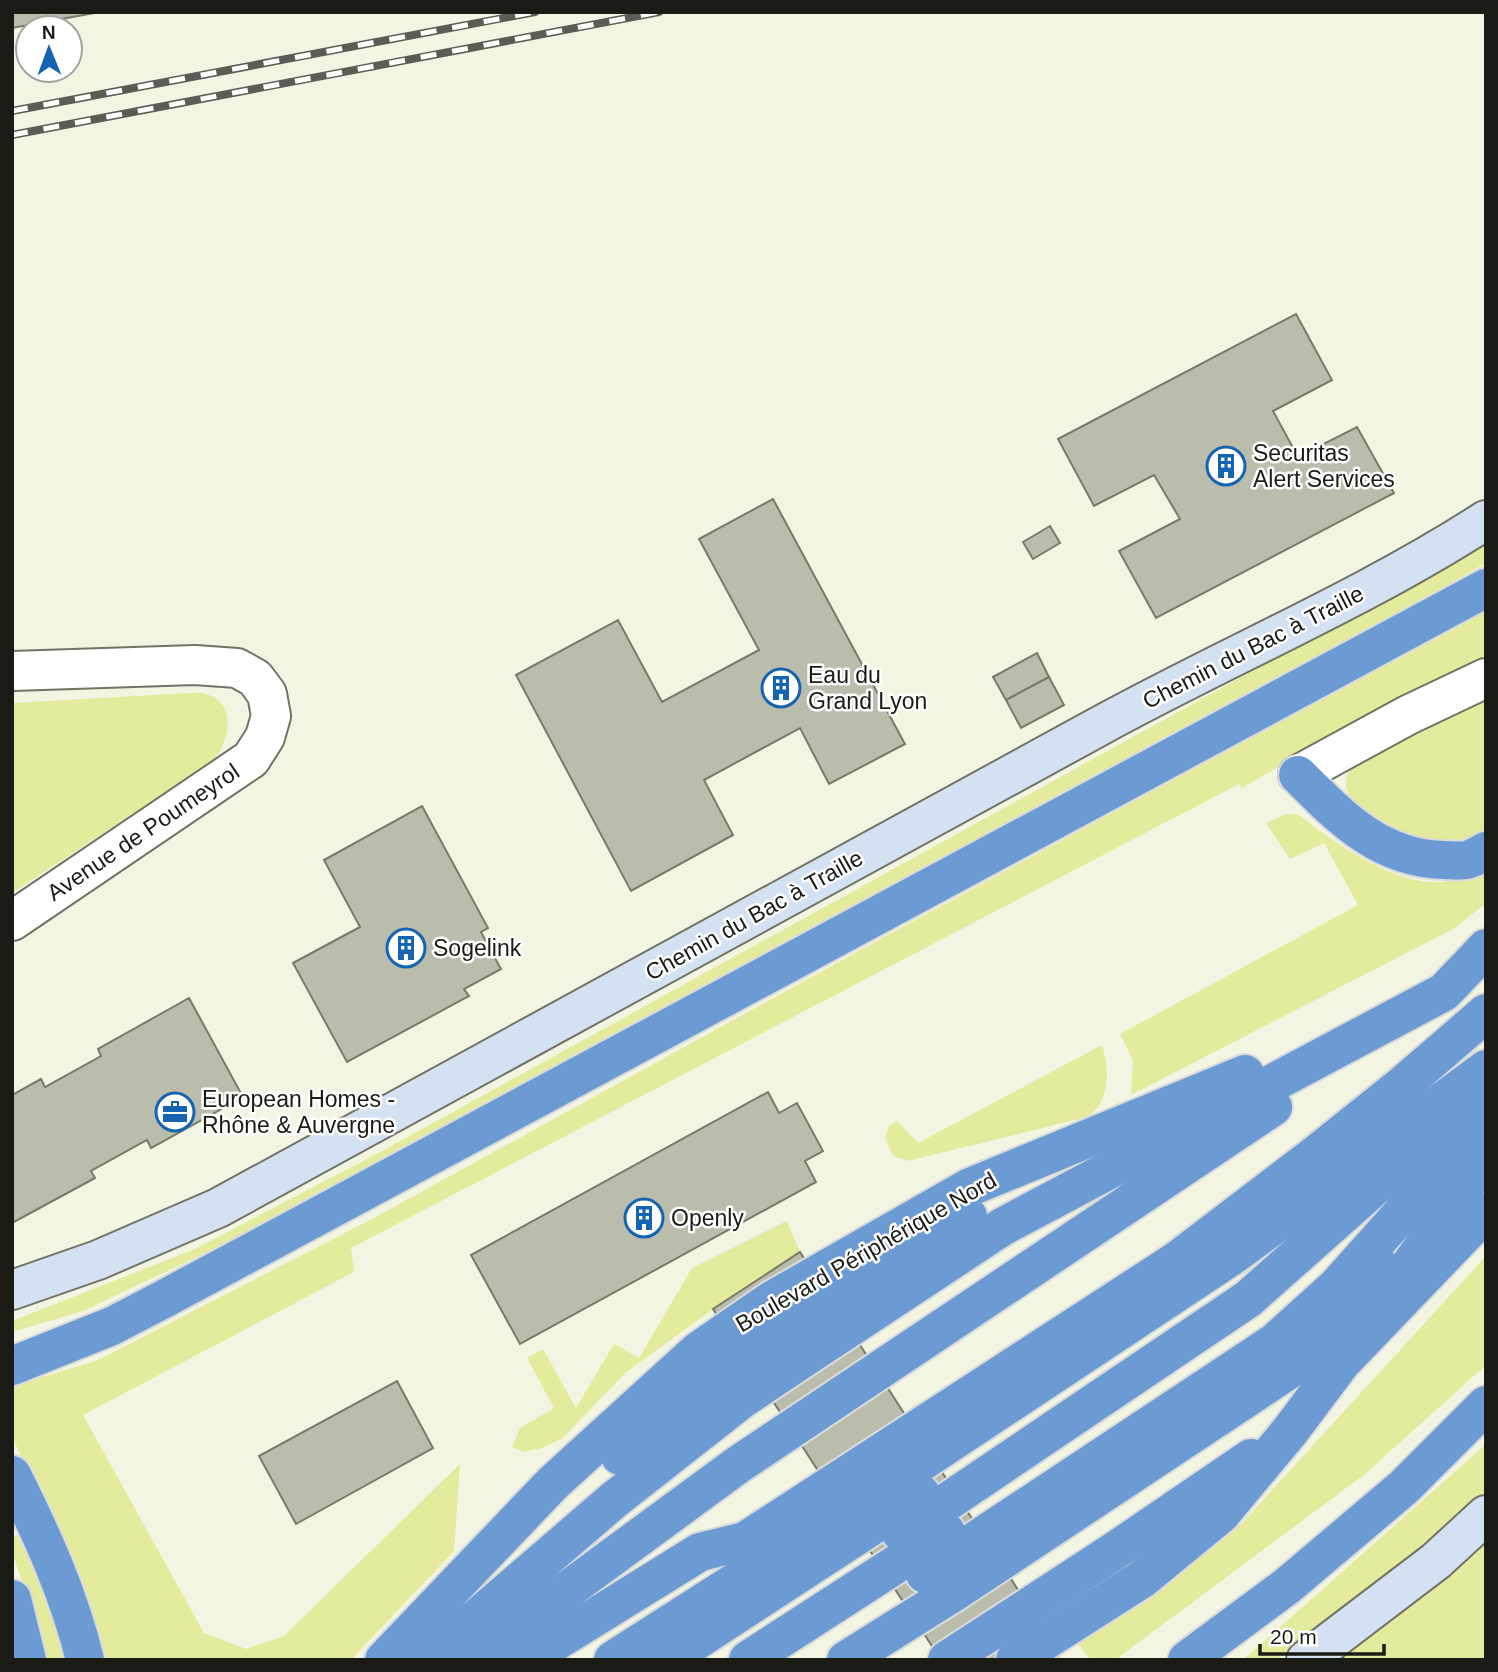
<svg xmlns="http://www.w3.org/2000/svg" width="1498" height="1672" viewBox="0 0 1498 1672" font-family="Arial,sans-serif">
	<style>
		.green { fill: #e4eb9d }
		.building { fill: #bbbdac; stroke: #787a6a; stroke-width: 2 }
		.lines { fill: none; stroke-linecap: round; stroke-linejoin: round }
		.street-casing { stroke: #727364; stroke-width: 42 }
		.secondary-casing { stroke: #727364; stroke-width: 42 }
		.highway-casing { stroke: #dadbda; stroke-width: 42 }
		.street { stroke: #fff; stroke-width: 38 }
		.secondary { stroke: #d3e1f2; stroke-width: 38 }
		.highway { stroke: #6c9bd3; stroke-width: 38 }
		.rail-casing { stroke: #5b5c53; stroke-width: 8 }
		.rail { stroke: #fff; stroke-width: 5; stroke-dasharray: 16; stroke-linecap: butt }
		.labels { text-anchor: middle; stroke-width: 5; stroke-linejoin: round; paint-order: stroke }
		.poi-label { font-size: 23px; fill: #1a1b15; stroke: #fff; text-anchor: start }
		.street-label { font-size: 23px; fill: #1a1b15; stroke: #fff }
	</style>
	<rect width="100%" height="100%" fill="#f3f5e3"/>
	<!-- green -->
	<g class="green">
		<path d="M1486,538V563L1339,647L250,1232L83,1311L12,1332V1321L195,1249L382,1151L1461,556Z"/>
		<path d="M1486,610V658L1399,697L1242,788L1239,784L351,1248L354,1272L83,1415L204,1633L246,1649L284,1636L460,1464L454,1551L351,1660H100L75,1578L12,1436V1386L96,1361L374,1218L884,937Z"/>
		<path d="M189,693C195,693 201,692 206,694C238,703 229,741 214,760L12,893V703Z"/>
		<path d="M1486,694V833C1469,841 1448,848 1428,847C1419,846 1408,836 1400,832C1376,819 1333,803 1350,768Z"/>
		<path d="M1286,814H1297C1335,842 1385,880 1433,882C1451,883 1470,876 1486,868V903L1455,928L1131,1095L1133,1061L1120,1034L1358,905L1324,843L1290,859L1266,823Z"/>
		<path d="M1102,1045C1108,1063 1110,1088 1099,1105C1097,1110 1091,1114 1087,1117L908,1161L893,1156L885,1138L889,1126L897,1121L918,1143Z"/>
		<path d="M787,1221L800,1252L713,1309L625,1373L563,1438L542,1448L524,1452L512,1447L520,1428L554,1408L527,1358L543,1349L576,1408L614,1344L639,1358L692,1268Z"/>
		<path d="M1486,1256V1365L1365,1474L1115,1660H1091L1077,1643L1242,1523Z"/>
		<path d="M1486,1444V1491L1347,1612L1276,1660H1243Z"/>
		<path d="M19,1534L24,1535L68,1660H42L30,1604L12,1552V1538Z"/>
		<path d="M1486,1536V1660H1338L1394,1620Z"/>
	</g>
	<!-- building -->
	<g class="building">
		<path d="M12,12H100L12,28Z"/>
		<path d="M1296,314L1332,380L1273,411L1298,457L1357,427L1394,493L1156,618L1119,551L1180,519L1154,475L1094,506L1058,439Z"/>
		<path d="M773,499L905,744L829,784L800,728L704,780L733,835L631,891L516,675L618,620L662,702L759,650L699,539Z"/>
		<path d="M1050,526L1060,543L1033,559L1023,542Z"/>
		<path d="M1037,653L1049,677L1006,700L993,677Z"/>
		<path d="M1049,677L1064,705L1021,728L1006,700Z"/>
		<path d="M422,806L488,928L481,932L501,969L464,989L469,996L347,1062L293,963L360,927L324,860Z"/>
		<path d="M189,998L243,1097L151,1148L147,1140L91,1171L95,1178L12,1223V1095L41,1079L45,1087L101,1056L98,1049Z"/>
		<path d="M768,1092L779,1113L797,1103L823,1151L805,1161L816,1182L520,1344L471,1255Z"/>
		<path d="M800,1252L1060,1655L1053,1660H941L713,1309Z"/>
		<path d="M397,1381L433,1448L296,1524L259,1456Z"/>
	</g>
	<g class="lines">
		<defs>
			<g id="street">
				<path d="M12,671L195,665L237,668L255,678L267,694L271,716L265,737L251,759L12,921"/>
				<path d="M1298,775L1408,715L1486,678"/>
			</g>
			<g id="secondary">
				<path d="M12,1290L98,1260L218,1208C510,1048 802,887 1096,728C1225,657 1362,600 1486,520"/>
				<path d="M1306,1660L1436,1561L1486,1515"/>
			</g>
			<g id="highway">
				<path d="M1298,775C1340,817 1380,859 1444,860C1451,860 1459,861 1466,860C1472,859 1480,854 1486,851"/>
				<path d="M1415,1167L1486,1098"/>
				<path d="M1446,1188L1486,1138"/>
				<path d="M1381,1307L1474,1173"/>
				<path d="M12,1366L112,1326L162,1300L1486,588"/>
				<path d="M620,1456C724,1362 850,1292 968,1216"/>
				<path d="M12,1475C42,1535 69,1594 85,1660"/>
				<path d="M901,1533L1248,1299L1427,1140"/>
				<path d="M925,1574L1275,1342L1337,1286L1453,1156"/>
				<path d="M12,1599L27,1660"/>
				<path d="M384,1660L553,1483L698,1351L772,1300L970,1187L1245,1074"/>
				<path d="M428,1660L615,1499L741,1400L807,1356L1002,1227L1444,992L1486,948"/>
				<path d="M472,1660L739,1464L1273,1107"/>
				<path d="M526,1660L700,1552L745,1541L1176,1261L1315,1155L1405,1083L1486,1013"/>
				<path d="M613,1660L887,1485L1235,1254L1486,1069"/>
				<path d="M667,1660L921,1494"/>
				<path d="M748,1660L946,1532"/>
				<path d="M846,1660L953,1593L1319,1350L1383,1269"/>
				<path d="M947,1660L1113,1552L1251,1458"/>
				<path d="M1015,1660L1142,1579L1221,1514L1290,1431L1341,1363L1486,1212"/>
				<path d="M1187,1660L1287,1586L1404,1487L1486,1405"/>
			</g>
		</defs>
		<!-- street casing -->
		<use href="#street" class="street-casing"/>
		<!-- secondary casing -->
		<use href="#secondary" class="secondary-casing"/>
		<!-- highway casing -->
		<use href="#highway" class="highway-casing"/>
		<!-- street -->
		<use href="#street" class="street"/>
		<!-- secondary -->
		<use href="#secondary" class="secondary"/>
		<!-- highway -->
		<use href="#highway" class="highway"/>
		<defs>
			<g id="rail">
				<path d="M12,111L535,12"/>
				<path d="M12,135L659,12"/>
			</g>
		</defs>
		<!-- rail casing -->
		<use href="#rail" class="rail-casing"/>
		<!-- rail -->
		<use href="#rail" class="rail"/>
	</g>
	<!-- icons -->
	<defs>
		<symbol id="building-ring" viewBox="-11 -11 22 22"><circle r="9.5" fill="#fff" stroke="#1564b2" stroke-width="1.5"/><path d="M-4-6H4V6H1V3H-1V6H-4ZM-2.5-4.3h1.7v1.8h-1.7ZM.8-4.3h1.7v1.8H.8ZM-2.5-1h1.7V.8h-1.7ZM.8-1h1.7V.8H.8Z" fill="#1564b2"/></symbol>
		<symbol id="office-ring" viewBox="-11 -11 22 22"><circle r="9.5" fill="#fff" stroke="#1564b2" stroke-width="1.5"/><path d="M-6-3h4V-5.5h4V-3h4V5H-6ZM-1-4.5V-3h2v-1.5ZM-6 0V1H6V0Z" fill="#1564b2"/></symbol>
	</defs>
	<g fill-rule="evenodd">
		<use href="#building-ring" x="1204" y="444" width="44" height="44"/>
		<use href="#building-ring" x="759" y="666" width="44" height="44"/>
		<use href="#building-ring" x="384" y="926" width="44" height="44"/>
		<use href="#office-ring" x="153" y="1090" width="44" height="44"/>
		<use href="#building-ring" x="622" y="1196" width="44" height="44"/>
	</g>
	<g class="labels">
		<!-- poi labels -->
		<g class="poi-label">
			<text x="1253" y="461">Securitas<tspan x="1253" dy="26">Alert Services</tspan></text>
			<text x="808" y="683">Eau du<tspan x="808" dy="26">Grand Lyon</tspan></text>
			<text x="433" y="956">Sogelink</text>
			<text x="202" y="1107">European Homes -<tspan x="202" dy="26">Rhône &amp; Auvergne</tspan></text>
			<text x="671" y="1226">Openly</text>
		</g>
		<!-- street labels -->
		<g class="street-label">
			<text transform="translate(1253 647) rotate(-27)" y="8">Chemin du Bac à Traille</text>
			<text transform="translate(143 832) rotate(-34)" y="8">Avenue de Poumeyrol</text>
			<text transform="translate(754 915) rotate(-29)" y="8">Chemin du Bac à Traille</text>
			<text transform="translate(866 1252) rotate(-30)" y="8">Boulevard Périphérique Nord</text>
		</g>
	</g>
	<!-- border -->
	<rect width="1498" height="1672" fill="none" stroke="#1a1b15" stroke-width="28"/>
	<!-- north arrow -->
	<g transform="translate(49 49) rotate(359)"><circle r="33" fill="#ffffff" stroke="#a3a4a1" stroke-width="2"/>
	<path d="M0-5L12 26L0 18L-12 26Z" fill="#1564b2"/>
	<text y="-10" font-size="19" font-weight="bold" text-anchor="middle" fill="#1a1b15">N</text>
	</g>
	<!-- scale -->
	<path d="M1260 1644v10h124v-10" fill="none" stroke="#1a1b15" stroke-width="3.5"/>
	<text x="1270" y="1644" font-size="21" fill="#1a1b15" stroke="#ffffff" stroke-width="5" paint-order="stroke">20 m</text>
</svg>
